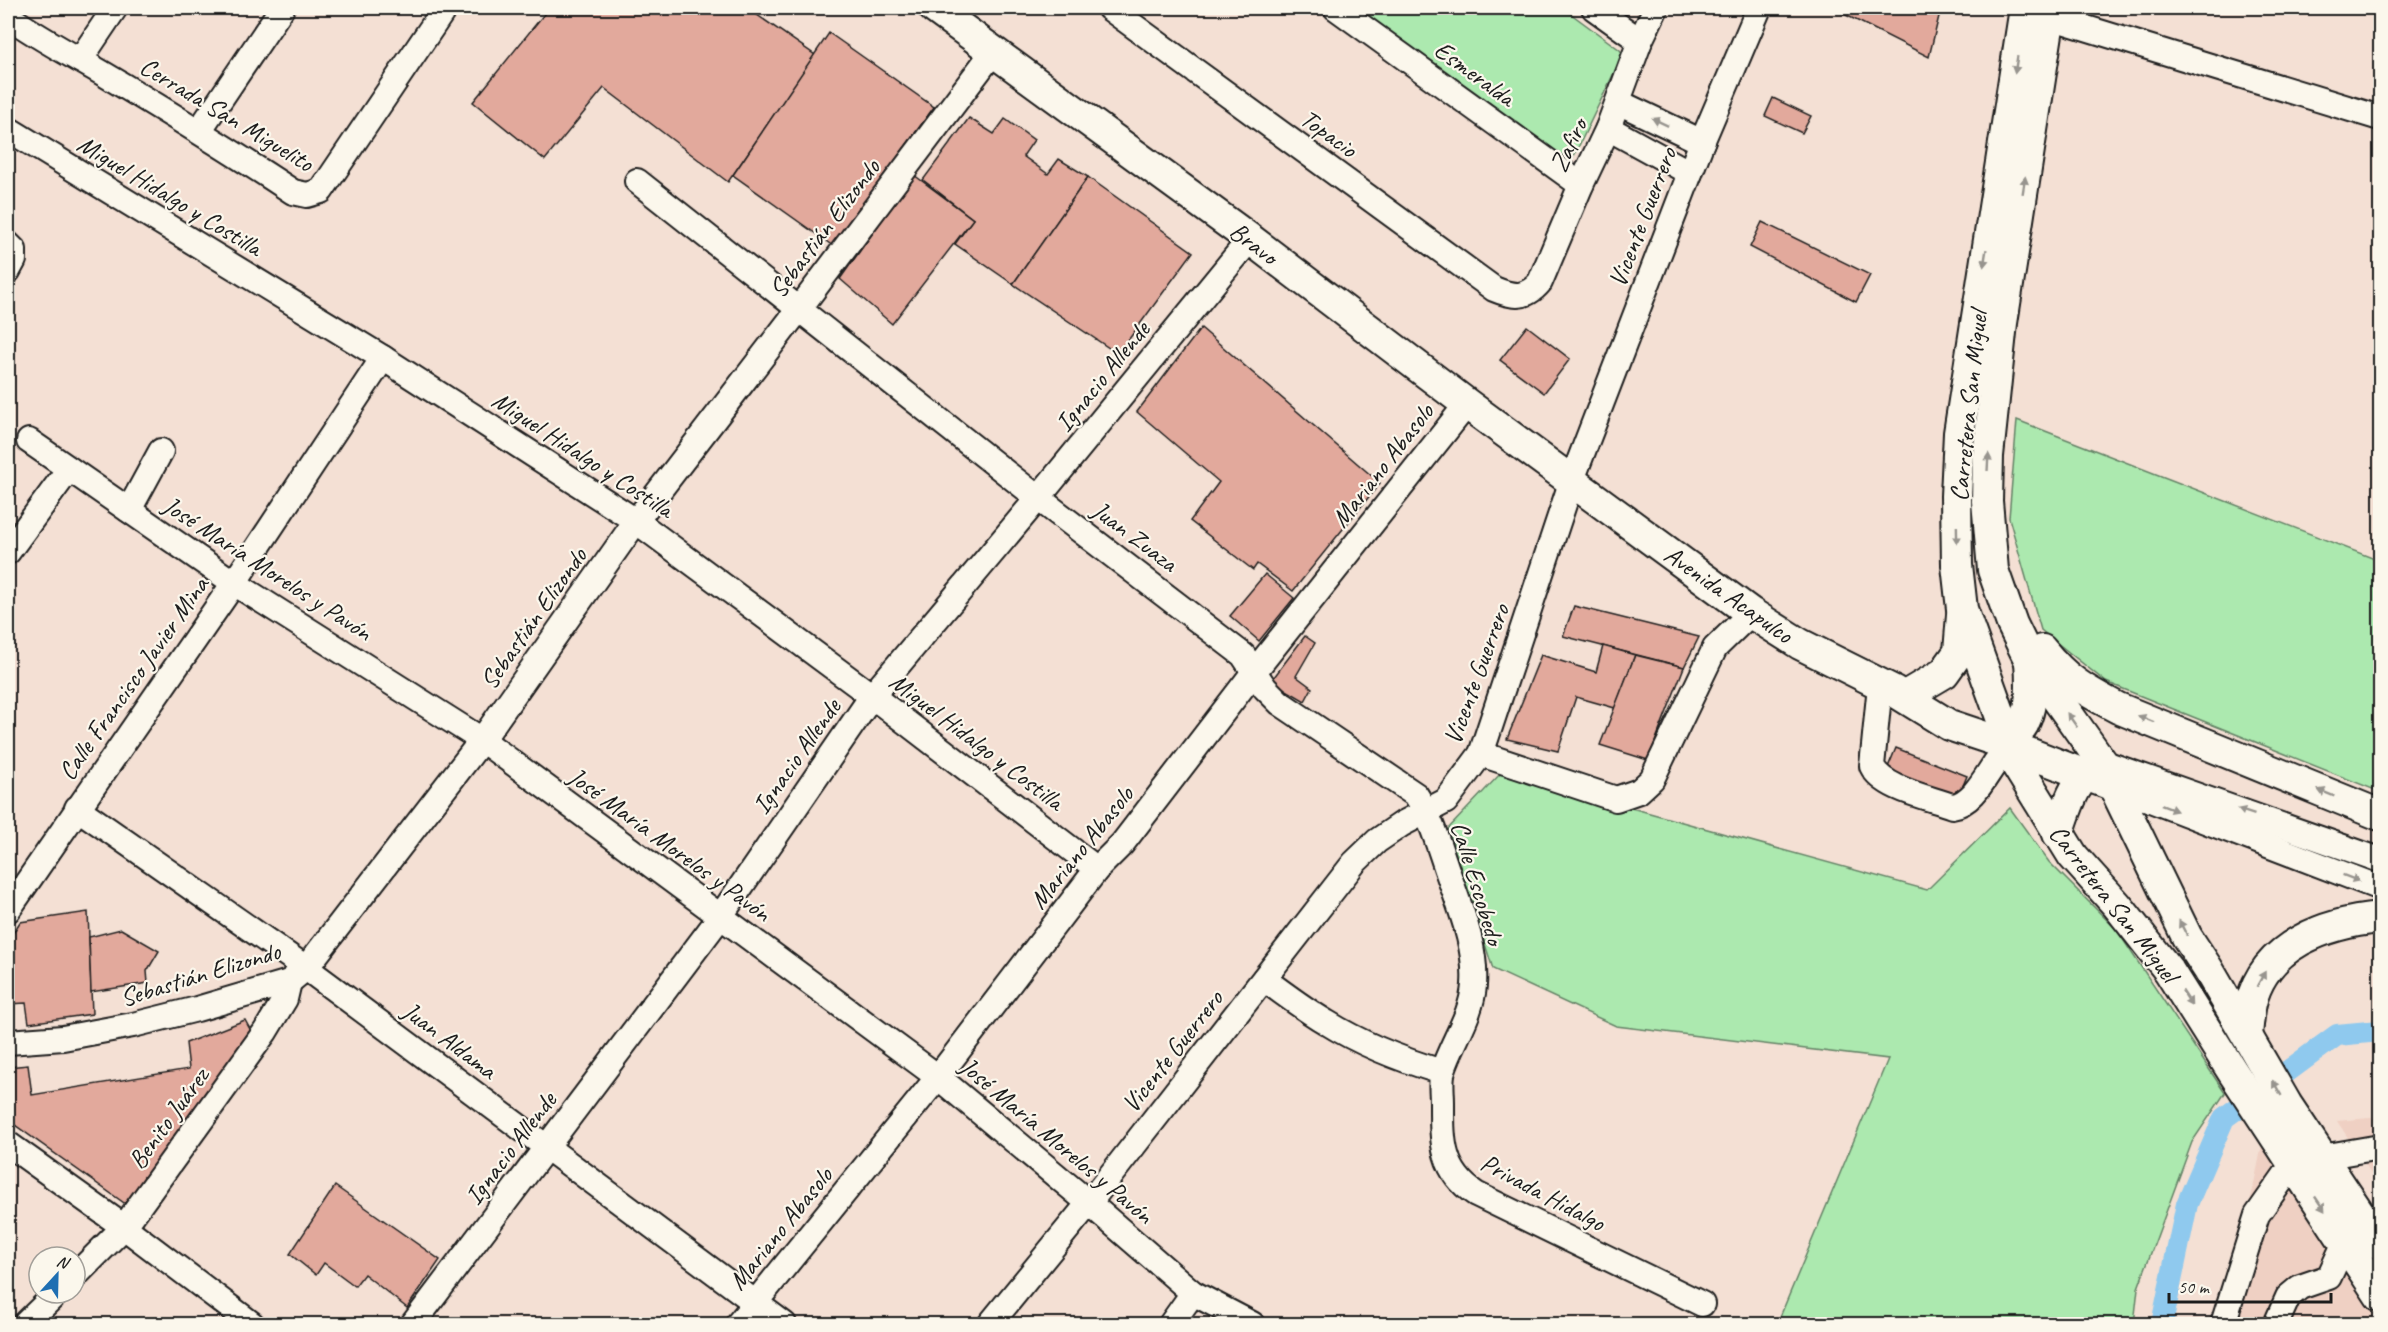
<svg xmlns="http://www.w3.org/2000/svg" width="2388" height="1332" viewBox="0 0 2388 1332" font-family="Caveat,sans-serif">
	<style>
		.built { fill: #efd0c3 }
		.green { fill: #ace9af; stroke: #648266; stroke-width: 1.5 }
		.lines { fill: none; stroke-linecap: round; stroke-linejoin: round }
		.canal { stroke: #8fc9ee; stroke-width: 22 }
		.building { fill: #e2a99c; stroke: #1c1c1c; stroke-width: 1.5 }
		.minor-casing { stroke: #1c1c1c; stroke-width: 28 }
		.major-casing { stroke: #1c1c1c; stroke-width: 34 }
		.minor { stroke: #fbf7ec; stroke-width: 24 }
		.major { stroke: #fbf7ec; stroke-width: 30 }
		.oneway { fill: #97948e }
		.labels { text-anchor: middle; stroke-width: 4.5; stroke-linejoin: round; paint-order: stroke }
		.street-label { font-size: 26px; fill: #1c1c1c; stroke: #fbf7ec }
	</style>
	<rect width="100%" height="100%" fill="#f4e0d4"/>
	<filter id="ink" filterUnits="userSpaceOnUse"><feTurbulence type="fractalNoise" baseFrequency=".0167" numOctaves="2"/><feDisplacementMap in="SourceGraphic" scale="12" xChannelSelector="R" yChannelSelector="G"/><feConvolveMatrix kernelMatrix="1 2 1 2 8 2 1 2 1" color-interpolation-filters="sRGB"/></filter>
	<g filter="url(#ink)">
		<!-- built -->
		<g class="built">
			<path d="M2380,1117V1187L2337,1121Z"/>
			<path d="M2262,1145L2380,1324H2222L2234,1280Z"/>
		</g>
		<!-- green -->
		<g class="green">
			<path d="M1354,8H1563L1620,50L1623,54L1574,156L1570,162L1562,161Z"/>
			<path d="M2017,420L2380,561V792L2106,682L2041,630L2009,518Z"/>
			<path d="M1502,772L1927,890L2010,808L2049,862L2116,929L2225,1093L2192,1142L2138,1288L2134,1324H1777L1888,1059L1616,1026L1493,969L1448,829Z"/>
		</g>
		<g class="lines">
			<!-- canal -->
			<path class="canal" d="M2162,1324L2187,1204L2224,1118L2337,1035L2380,1031"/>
		</g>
		<!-- building -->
		<g class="building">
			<path d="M549,8H747L815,55L728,182L604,88L545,160L473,102Z"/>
			<path d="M1832,8H1941L1929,57Z"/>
			<path d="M829,33L934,107L833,246L733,175Z"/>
			<path d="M1773,98L1811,116L1802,133L1765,116Z"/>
			<path d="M969,118L994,134L1005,119L1034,140L1023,156L1048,174L1059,159L1088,177L1013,284L955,244L973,219L923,180Z"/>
			<path d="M914,175L973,219L892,324L840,279Z"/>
			<path d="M1088,177L1193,252L1118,354L1013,284Z"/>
			<path d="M1762,222L1870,275L1856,302L1750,247Z"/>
			<path d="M1527,326L1570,359L1544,393L1500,360Z"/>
			<path d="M1201,328L1380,483L1293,591L1257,564L1253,570L1190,521L1219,482L1137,412Z"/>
			<path d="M1265,574L1294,598L1259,641L1230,616Z"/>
			<path d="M1574,606L1699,637L1684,667L1563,636Z"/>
			<path d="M1305,636L1315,643L1296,676L1312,688L1305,701L1271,681Z"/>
			<path d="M1603,646L1635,655L1615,708L1576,697L1558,751L1507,739L1541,655L1596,672Z"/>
			<path d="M1635,655L1684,667L1648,760L1600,745Z"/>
			<path d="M1896,748L1967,776L1957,800L1886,772Z"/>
			<path d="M88,912L92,1014L29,1023L26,1003L8,1004V941L20,922Z"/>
			<path d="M121,929L159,951L147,971L148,983L91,992L89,937Z"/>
			<path d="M245,1020L252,1033L127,1205L8,1120V1067L28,1065L32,1095L189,1069L186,1043Z"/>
			<path d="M335,1186L440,1260L407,1308L364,1274L355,1286L324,1263L316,1275L290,1254Z"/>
		</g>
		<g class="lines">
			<defs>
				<g id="minor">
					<path d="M1109,8L1494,289C1513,297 1526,299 1540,282L1581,185L1608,128L1640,41L1656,8"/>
					<path d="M1336,8L1581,185"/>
					<path d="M1594,8L1640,41"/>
					<path d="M8,16C41,40 78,58 114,80C174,116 234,153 293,192L307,195L321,191L445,8"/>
					<path d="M2050,17L2380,118"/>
					<path d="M80,60L115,8"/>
					<path d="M1618,102L1702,142"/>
					<path d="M1608,128L1690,173"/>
					<path d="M8,129L383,358L636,521L872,696L1097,869"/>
					<path d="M199,131L282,8"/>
					<path d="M637,181L1038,498L1243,655L1265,688L1280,703L1416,795C1431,818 1438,844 1447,870C1459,906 1477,946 1474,985C1472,1015 1452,1042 1443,1070C1440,1079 1442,1092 1442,1102C1442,1140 1441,1171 1476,1194L1702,1304"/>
					<path d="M8,244L14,250V260L8,271"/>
					<path d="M29,441L234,583L482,740L938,1077L1089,1203L1193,1293L1252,1324"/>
					<path d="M129,510L161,451"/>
					<path d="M8,552L69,469"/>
					<path d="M1880,685L1872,766C1883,789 1928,797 1952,806C1973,804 1986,775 1998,759"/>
					<path d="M1481,754L1616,799L1639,791L1652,779L1715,648L1751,613"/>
					<path d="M2102,762L2380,860"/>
					<path d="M2114,786L2380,888"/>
					<path d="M77,808L306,968L784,1324"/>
					<path d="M8,910L234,583L383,358"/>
					<path d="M1264,979C1284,994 1304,1009 1326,1022C1361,1044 1402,1060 1442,1072"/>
					<path d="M8,1042L63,1038L133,1025L197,1009L289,982L306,968L482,740L636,521L799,309L993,52"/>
					<path d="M8,1144L124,1227L252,1324"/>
					<path d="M2322,1157L2380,1147"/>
					<path d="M75,1276L124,1227L265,1032L285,999L289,982"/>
					<path d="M25,1324L57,1293"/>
					<path d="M413,1324L720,917L872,696L1038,498L1250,239"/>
					<path d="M738,1324L938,1077L1097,869L1122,844L1254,672L1467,404"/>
					<path d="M990,1324L1089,1203L1354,863L1377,841L1402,824L1446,801L1481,754L1572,480L1702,142L1759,8"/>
					<path d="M1171,1324L1193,1293"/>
					<path d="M2223,1324L2257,1215L2293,1164"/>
					<path d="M2276,1324L2288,1297L2300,1287L2329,1277L2345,1242"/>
				</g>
				<g id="major">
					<path d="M934,8L1250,239L1467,404L1751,613L1800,644L1894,691L1949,725L2003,743L2114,786"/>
					<path d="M2025,8L1959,433L1956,496L1957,565L1962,609L2002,720L2003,743L2073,856L2117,905L2169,971L2232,1071L2380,1296"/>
					<path d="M2051,8L2002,323L1988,456L1987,501L1993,570L2012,624L2030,661L2102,762L2187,937L2208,969L2287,1105L2380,1244"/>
					<path d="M2042,650C2066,680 2084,690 2118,708L2380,815"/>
					<path d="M1912,692L1944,673L1959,652L1962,615"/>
					<path d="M2003,743C2035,728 2032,690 2030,661"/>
					<path d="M2058,834C2069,803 2072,784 2099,763"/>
					<path d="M2247,1035C2248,1025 2249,1013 2251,1003C2265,944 2327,923 2380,918"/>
				</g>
			</defs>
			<!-- minor casing -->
			<use href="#minor" class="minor-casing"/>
			<!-- major casing -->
			<use href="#major" class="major-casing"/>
			<!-- minor -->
			<use href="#minor" class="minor"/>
			<!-- major -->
			<use href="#major" class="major"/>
		</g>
		<!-- one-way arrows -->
		<defs><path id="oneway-solid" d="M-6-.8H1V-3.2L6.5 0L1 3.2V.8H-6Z" transform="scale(1.5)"/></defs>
		<g class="oneway">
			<use href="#oneway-solid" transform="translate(2016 65) rotate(99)"/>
			<use href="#oneway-solid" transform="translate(1660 122) rotate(-155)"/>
			<use href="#oneway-solid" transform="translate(2024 185) rotate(-81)"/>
			<use href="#oneway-solid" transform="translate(1985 258) rotate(99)"/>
			<use href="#oneway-solid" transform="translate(1988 462) rotate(-87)"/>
			<use href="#oneway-solid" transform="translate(1957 535) rotate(89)"/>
			<use href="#oneway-solid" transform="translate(2146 719) rotate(-158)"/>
			<use href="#oneway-solid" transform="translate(2072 720) rotate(-125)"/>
			<use href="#oneway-solid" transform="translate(2326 793) rotate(-158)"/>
			<use href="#oneway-solid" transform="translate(2169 808) rotate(21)"/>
			<use href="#oneway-solid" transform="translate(2246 812) rotate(-161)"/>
			<use href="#oneway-solid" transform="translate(2351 878) rotate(20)"/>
			<use href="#oneway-solid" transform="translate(2183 928) rotate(-117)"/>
			<use href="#oneway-solid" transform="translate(2261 979) rotate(-61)"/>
			<use href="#oneway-solid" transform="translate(2187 998) rotate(57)"/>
			<use href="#oneway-solid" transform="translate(2277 1088) rotate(-120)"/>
			<use href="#oneway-solid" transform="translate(2320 1204) rotate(56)"/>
		</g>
	</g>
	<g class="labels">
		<!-- street labels -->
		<g class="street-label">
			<text transform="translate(1475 73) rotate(36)" y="9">Esmeralda</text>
			<text transform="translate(227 114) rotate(31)" y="9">Cerrada San Miguelito</text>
			<text transform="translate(1329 133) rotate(36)" y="9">Topacio</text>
			<text transform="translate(1568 145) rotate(-65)" y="9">Zafiro</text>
			<text transform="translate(170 195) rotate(31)" y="9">Miguel Hidalgo y Costilla</text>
			<text transform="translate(1642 217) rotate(-69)" y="9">Vicente Guerrero</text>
			<text transform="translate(824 228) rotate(-53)" y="9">Sebastián Elizondo</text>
			<text transform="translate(1254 243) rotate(37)" y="9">Bravo</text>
			<text transform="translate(1102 376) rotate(-51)" y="9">Ignacio Allende</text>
			<text transform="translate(1968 406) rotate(-84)" y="9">Carretera San Miguel</text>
			<text transform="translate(583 454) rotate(33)" y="9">Miguel Hidalgo y Costilla</text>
			<text transform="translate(1382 465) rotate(-52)" y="9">Mariano Abasolo</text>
			<text transform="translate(1135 536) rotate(37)" y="9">Juan Zuaza</text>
			<text transform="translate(268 568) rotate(33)" y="9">José María Morelos y Pavón</text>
			<text transform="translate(1729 594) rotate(35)" y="9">Avenida Acapulco</text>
			<text transform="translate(533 618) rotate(-55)" y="9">Sebastián Elizondo</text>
			<text transform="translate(1476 674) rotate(-70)" y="9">Vicente Guerrero</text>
			<text transform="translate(133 678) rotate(-55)" y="9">Calle Francisco Javier Mina</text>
			<text transform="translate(977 741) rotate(37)" y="9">Miguel Hidalgo y Costilla</text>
			<text transform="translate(796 756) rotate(-55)" y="9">Ignacio Allende</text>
			<text transform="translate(670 844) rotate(36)" y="9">José María Morelos y Pavón</text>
			<text transform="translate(1081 847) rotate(-51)" y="9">Mariano Abasolo</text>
			<text transform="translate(1478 883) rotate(73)" y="9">Calle Escobedo</text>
			<text transform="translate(2114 903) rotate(52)" y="9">Carretera San Miguel</text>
			<text transform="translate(200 974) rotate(-17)" y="9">Sebastián Elizondo</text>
			<text transform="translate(450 1040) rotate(37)" y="9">Juan Aldama</text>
			<text transform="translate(1172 1051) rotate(-52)" y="9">Vicente Guerrero</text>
			<text transform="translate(168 1118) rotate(-54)" y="9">Benito Juárez</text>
			<text transform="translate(1057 1140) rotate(40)" y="9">José María Morelos y Pavón</text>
			<text transform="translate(510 1148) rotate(-53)" y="9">Ignacio Allende</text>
			<text transform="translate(1543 1192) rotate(28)" y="9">Privada Hidalgo</text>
			<text transform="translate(780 1228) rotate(-51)" y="9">Mariano Abasolo</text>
		</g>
	</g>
	<!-- margin -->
	<rect width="2388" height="1332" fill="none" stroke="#fbf7ec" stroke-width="30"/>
	<rect x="15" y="15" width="2358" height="1302" fill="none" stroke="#1c1c1c" stroke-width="2" filter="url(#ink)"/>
	<!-- north arrow -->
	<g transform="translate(57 1275) rotate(22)"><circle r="28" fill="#fbf7ec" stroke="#a29f99" stroke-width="1.5"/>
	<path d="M0-4.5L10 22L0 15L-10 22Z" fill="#1f6fb2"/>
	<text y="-9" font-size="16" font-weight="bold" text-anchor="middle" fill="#1c1c1c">N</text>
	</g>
	<!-- scale -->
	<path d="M2169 1293v9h162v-9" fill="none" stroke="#1c1c1c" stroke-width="3"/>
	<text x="2178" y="1293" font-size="18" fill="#1c1c1c" stroke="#fbf7ec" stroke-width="4.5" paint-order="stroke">50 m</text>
</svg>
